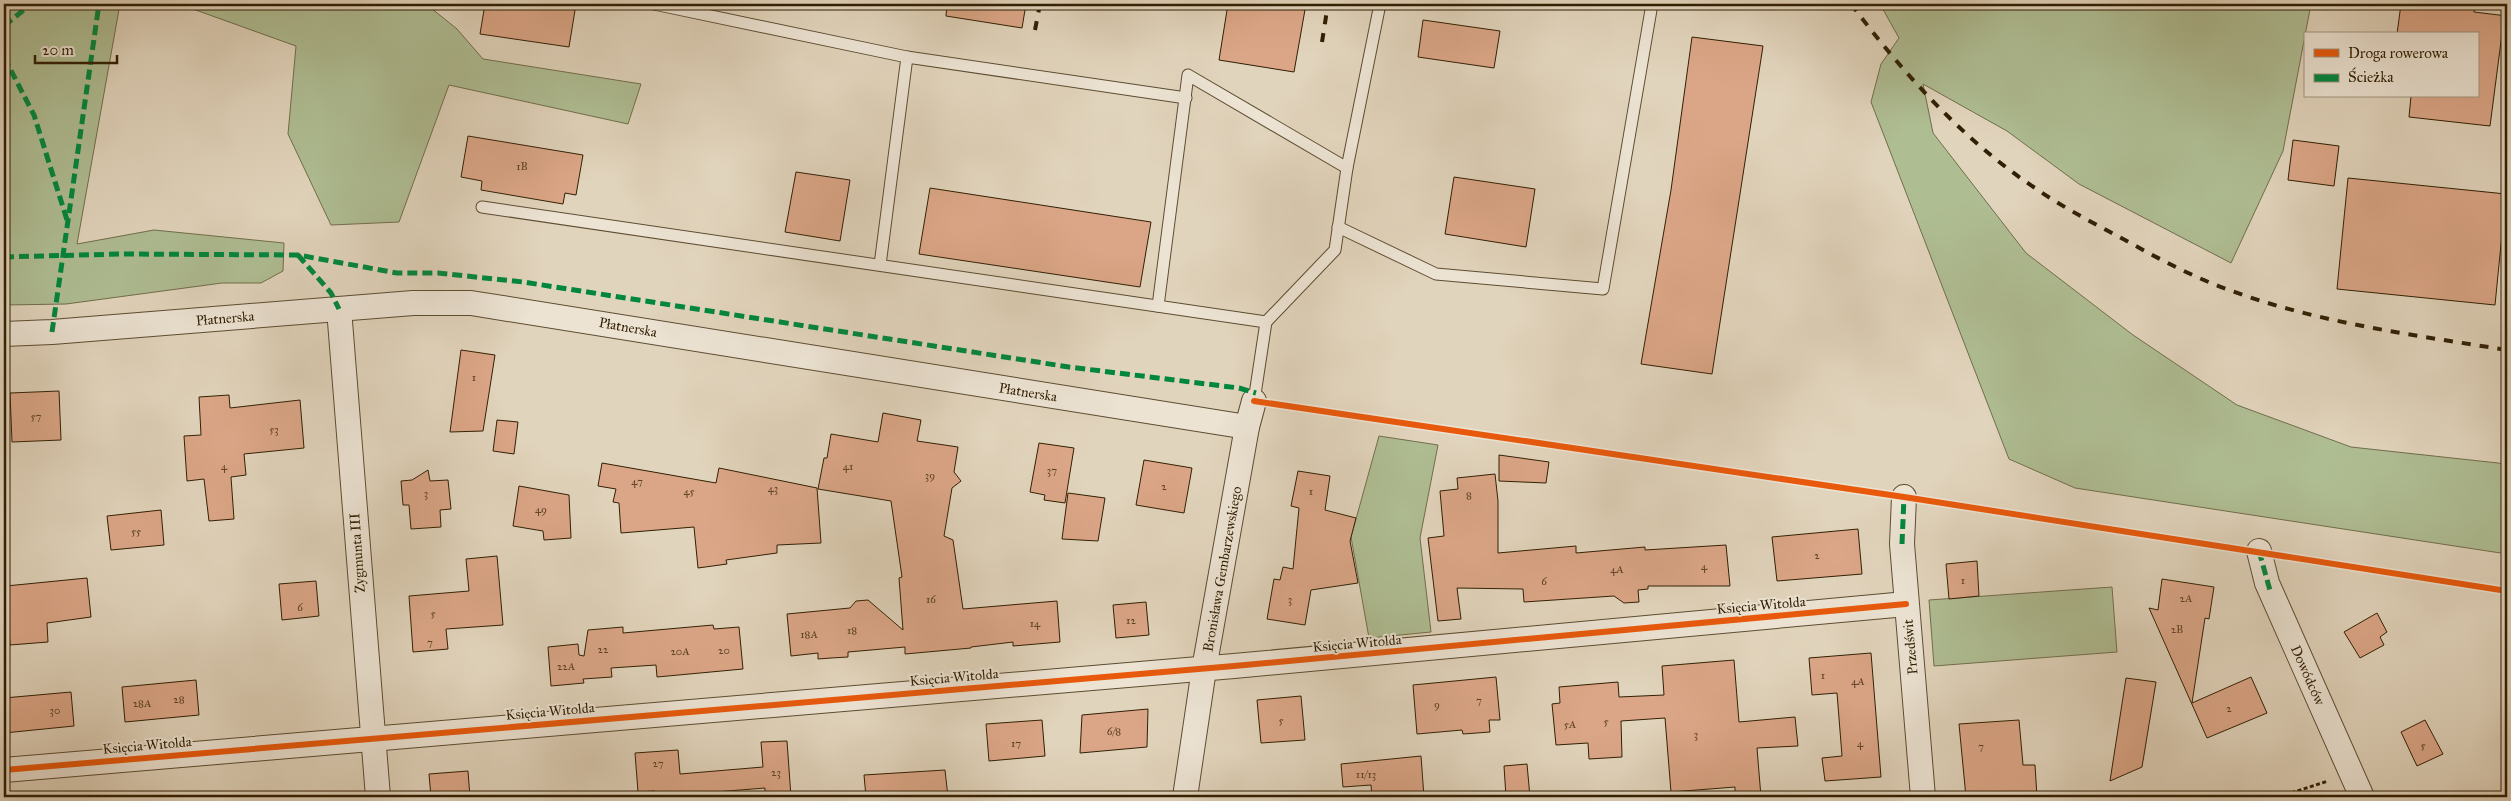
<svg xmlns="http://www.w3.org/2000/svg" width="2511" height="801" viewBox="0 0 2511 801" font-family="'IM FELL Great Primer',serif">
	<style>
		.green { fill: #afbd93; stroke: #706e4b }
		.building { fill: #dba687; stroke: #311f03 }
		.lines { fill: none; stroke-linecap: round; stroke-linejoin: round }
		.lane-casing { stroke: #5d4c31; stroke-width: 13 }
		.street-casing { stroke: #5d4c31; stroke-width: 26 }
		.path { stroke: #311f03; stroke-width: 3; stroke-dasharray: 4 2.5; stroke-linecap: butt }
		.lane { stroke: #ece3d3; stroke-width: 11 }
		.street { stroke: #ece3d3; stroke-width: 24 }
		.rail { stroke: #311f03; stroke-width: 4; stroke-dasharray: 9 9; stroke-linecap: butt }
		.quiet { stroke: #00873e; stroke-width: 5; stroke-dasharray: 10 5; stroke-linecap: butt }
		.cycleway-casing { stroke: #ece3d3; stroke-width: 9 }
		.cycleway { stroke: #e8590c; stroke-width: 6 }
		.labels { text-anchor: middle; stroke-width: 4; stroke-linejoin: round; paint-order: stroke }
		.number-label { font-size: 11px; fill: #5c4124 }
		.street-label { font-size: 14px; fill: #311f03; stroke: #ece3d3 }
	</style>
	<rect width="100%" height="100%" fill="#e1d4bc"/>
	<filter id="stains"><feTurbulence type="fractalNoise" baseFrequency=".004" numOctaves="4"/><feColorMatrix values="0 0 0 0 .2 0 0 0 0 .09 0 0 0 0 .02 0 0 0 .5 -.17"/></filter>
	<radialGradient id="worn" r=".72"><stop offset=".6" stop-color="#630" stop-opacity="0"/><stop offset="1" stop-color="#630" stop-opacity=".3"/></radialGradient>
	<!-- green -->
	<g class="green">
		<path d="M4,4H120L77,244L154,230L284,243L283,271L261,283H222L66,304L4,305Z"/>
		<path d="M179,4H426L457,29L483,59L641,84L628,124L449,85L399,222L331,225L288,134L296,46Z"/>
		<path d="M1880,4H2311L2283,151L2231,263L2079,184L2007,131L1923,84L1933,133L2026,253L2133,335L2237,405L2351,447L2507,464V554L2075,488L2009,459L1871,102L1881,64L1899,38Z"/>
		<path d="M1379,436L1438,445L1420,538L1431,632L1369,638L1351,537Z"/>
		<path d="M2112,587L2117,652L1934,666L1929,600Z"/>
	</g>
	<!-- building -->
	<g class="building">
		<path d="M485,4H576L569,47L480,34Z"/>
		<path d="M947,4H1026L1022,28L946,16Z"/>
		<path d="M1228,4H1306L1294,72L1219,60Z"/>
		<path d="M2401,4H2475L2474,12L2507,16V34H2502L2490,126L2409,117L2411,96H2477V34H2397Z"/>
		<path d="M1423,20L1500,31L1494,68L1418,57Z"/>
		<path d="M1692,37L1763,46L1712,374L1641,364L1671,190Z"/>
		<path d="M468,136L583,155L576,195L565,193L563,204L481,190L482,181L461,177Z"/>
		<path d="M2293,140L2339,146L2334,186L2288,180Z"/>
		<path d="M796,172L850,180L840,241L785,232Z"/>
		<path d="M1454,177L1535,189L1526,247L1445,234Z"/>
		<path d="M2348,178L2506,194L2495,305L2337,289Z"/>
		<path d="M930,188L1151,222L1140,287L919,254Z"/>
		<path d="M461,350L495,355L483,431L450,432Z"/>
		<path d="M59,391L61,440L12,442L10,393Z"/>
		<path d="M229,395L230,408L300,400L304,448L244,454L246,475L231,477L234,519L209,521L204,479L187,481L184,436L201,435L199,397Z"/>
		<path d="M883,413L921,420L917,441L958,447L954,472L961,481L952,488L944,536L953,540L963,609L1057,601L1060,642L1013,646V642L971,647V648L905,654V647L848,652V657L831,658L818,659V653L791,656L787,614L850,608L856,601L868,600L903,630L899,578L902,577L891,501L818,489L824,458H827L831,434L878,442Z"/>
		<path d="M497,420L518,422L514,454L493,451Z"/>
		<path d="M1039,443L1074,448L1065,503L1044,500L1045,495L1030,492Z"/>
		<path d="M1499,455L1549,462L1546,483L1499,481Z"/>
		<path d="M1144,460L1192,468L1184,513L1136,505Z"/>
		<path d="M602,463L716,483L719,468L817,488L821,543L777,545V553L726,560L727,564L698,568L694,527L621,533L619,503L613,502L616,489L598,486Z"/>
		<path d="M428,470L430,481L448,480L451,509L440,510L441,527L411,529L409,505H403L401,481L412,480Z"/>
		<path d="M1298,471L1330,476L1325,510L1356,518L1350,541L1358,583L1311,590L1305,625L1267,619L1274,579L1280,580L1283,567L1293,569L1299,508L1291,506Z"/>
		<path d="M1495,474L1498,501V553L1576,546V553L1645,547V550L1726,545L1730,586H1648V589L1638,590L1639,602L1624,603L1614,596L1524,602L1523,589L1457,588L1461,619L1438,621L1428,538L1444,536L1440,491L1458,489L1457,478Z"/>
		<path d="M519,486L569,495L571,538L544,540L543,531L513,526Z"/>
		<path d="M1068,493L1105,498L1098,541L1062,539Z"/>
		<path d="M161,510L164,545L111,550L107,516Z"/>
		<path d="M1858,529L1862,574L1777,581L1772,537Z"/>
		<path d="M497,556L503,625L446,629L448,649L413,652L409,596L469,591L466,559Z"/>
		<path d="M1977,561L1979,596L1949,599L1946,564Z"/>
		<path d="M87,578L91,617L47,623L48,642L10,645L6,586Z"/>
		<path d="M2162,579L2214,587L2209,619L2205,618L2192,703L2251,677L2267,713L2207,738L2149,608L2158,610Z"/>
		<path d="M316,581L319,616L282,620L279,584Z"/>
		<path d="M1146,602L1149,635L1116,638L1113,605Z"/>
		<path d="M2377,613L2387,632L2380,637L2384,645L2360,658L2344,632Z"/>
		<path d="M713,625L714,629L739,627L743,669L657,677L656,665L611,668L612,677L583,679L584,683L551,686L548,647L578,644L579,655L584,656L588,630L623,627V633Z"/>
		<path d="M1871,653L1881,777L1825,781L1822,758L1842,756L1837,693L1812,695L1809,658Z"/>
		<path d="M1734,660L1739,722L1795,717L1798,746L1757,748L1761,797H1735V787L1671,792L1665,718L1621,721L1622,757L1589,759L1588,743L1556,745L1552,704L1560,703L1559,687L1618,682L1619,697L1664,695L1662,666Z"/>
		<path d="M1496,677L1500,720H1489L1490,732L1463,734L1462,730L1417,734L1413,685Z"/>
		<path d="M2126,678L2156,682L2142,767L2110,781Z"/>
		<path d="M196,680L199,715L125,722L122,687Z"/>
		<path d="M71,692L74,726L4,733V698Z"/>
		<path d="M1301,696L1305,740L1261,743L1257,700Z"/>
		<path d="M1148,709L1147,747L1080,753L1082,715Z"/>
		<path d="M1042,720L1045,756L989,761L986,724Z"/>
		<path d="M2019,720L2023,765H2035L2037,797H1966L1959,724Z"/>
		<path d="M2425,720L2443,754L2417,766L2401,732Z"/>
		<path d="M787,741L791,797H765V788L715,792L716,797H656L655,791L638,792L635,753L678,750L680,774L763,767L761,742Z"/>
		<path d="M1421,756L1424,797H1372L1371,785L1343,787L1341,764Z"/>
		<path d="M1527,764L1530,797H1506L1504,766Z"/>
		<path d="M945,770L948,797H866L864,775Z"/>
		<path d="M468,771L470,797H431L429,774Z"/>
	</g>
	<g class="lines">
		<defs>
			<g id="lane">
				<path d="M654,4L907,57"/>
				<path d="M1347,168L1380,4"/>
				<path d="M482,207L1266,322L1254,401"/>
				<path d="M1338,227L1436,274L1603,289L1652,4"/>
				<path d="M880,265L907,57L1186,98"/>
				<path d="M1158,306L1188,75L1347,168L1335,250L1266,322"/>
			</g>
			<g id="street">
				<path d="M339,309L378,797"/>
				<path d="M4,334L52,332L413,303H471L1247,427"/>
				<path d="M1904,497L1902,544L1923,797"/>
				<path d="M2259,551L2267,583L2362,797"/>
				<path d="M4,770L1234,666L1906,604"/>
				<path d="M1185,797L1204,669L1247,427L1254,401"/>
			</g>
		</defs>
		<!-- lane casing -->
		<use href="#lane" class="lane-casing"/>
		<!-- street casing -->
		<use href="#street" class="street-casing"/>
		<!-- path -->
		<path class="path" d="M2279,797L2328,781"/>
		<!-- lane -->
		<use href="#lane" class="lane"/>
		<!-- street -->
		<use href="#street" class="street"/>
		<!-- rail -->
		<g class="rail">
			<path d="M1851,4C1903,73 1963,140 2035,188C2064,208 2095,224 2125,240C2159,259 2193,277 2229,290C2318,323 2414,335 2507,350"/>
			<path d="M1035,30L1040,4"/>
			<path d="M1322,42L1328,4"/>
		</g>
		<!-- quiet -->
		<g class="quiet">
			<path d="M4,26L31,4"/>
			<path d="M4,57L34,115L67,220"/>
			<path d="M298,255L331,293L339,309"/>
			<path d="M4,257L121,254L298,255L397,273H438L523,282L1069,367L1239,388L1256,393"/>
			<path d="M52,332L99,4"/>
			<path d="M1902,544L1904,497"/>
			<path d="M2259,551L2271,594"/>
		</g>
		<defs>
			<g id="cycleway">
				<path d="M1254,401L1904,497L2507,591"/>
				<path d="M4,770L1234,666L1906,604"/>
			</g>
		</defs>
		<!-- cycleway casing -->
		<use href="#cycleway" class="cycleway-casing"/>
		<!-- cycleway -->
		<use href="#cycleway" class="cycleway"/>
	</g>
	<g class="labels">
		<!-- number labels -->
		<g class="number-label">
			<text x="522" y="170">1B</text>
			<text x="474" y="381">1</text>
			<text x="36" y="420">57</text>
			<text x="274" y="433">53</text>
			<text x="224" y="470">4</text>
			<text x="848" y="470">41</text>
			<text x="1052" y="474">37</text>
			<text x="930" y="479">39</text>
			<text x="637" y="485">47</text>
			<text x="1164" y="490">2</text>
			<text x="773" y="492">43</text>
			<text x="689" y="495">45</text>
			<text x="1311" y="495">1</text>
			<text x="426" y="497">3</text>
			<text x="1469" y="499">8</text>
			<text x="541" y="513">49</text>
			<text x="136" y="535">55</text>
			<text x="1817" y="559">2</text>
			<text x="1704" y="570">4</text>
			<text x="1617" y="573">4A</text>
			<text x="1963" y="584">1</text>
			<text x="1544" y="585">6</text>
			<text x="2186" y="602">2A</text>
			<text x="931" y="603">16</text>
			<text x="1290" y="603">3</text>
			<text x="300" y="611">6</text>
			<text x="433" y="617">5</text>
			<text x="1131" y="624">12</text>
			<text x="1035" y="627">14</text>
			<text x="2177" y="633">2B</text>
			<text x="852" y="634">18</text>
			<text x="809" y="638">18A</text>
			<text x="430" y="646">7</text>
			<text x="603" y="653">22</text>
			<text x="724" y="654">20</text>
			<text x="680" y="655">20A</text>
			<text x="566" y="670">22A</text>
			<text x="1823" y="679">1</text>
			<text x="1858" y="685">4A</text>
			<text x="179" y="703">28</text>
			<text x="1479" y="704">7</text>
			<text x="142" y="707">28A</text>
			<text x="1437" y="708">9</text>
			<text x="2229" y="712">2</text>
			<text x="55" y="714">30</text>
			<text x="1281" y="724">5</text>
			<text x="1606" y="725">5</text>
			<text x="1570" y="728">5A</text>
			<text x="1114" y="735">6/8</text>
			<text x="1696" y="738">3</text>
			<text x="1016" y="747">17</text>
			<text x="1860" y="747">4</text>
			<text x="2423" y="749">5</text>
			<text x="1981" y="750">7</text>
			<text x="658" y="767">27</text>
			<text x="776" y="776">23</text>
			<text x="1366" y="778">11/13</text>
		</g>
		<!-- street labels -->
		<g class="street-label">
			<text transform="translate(225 318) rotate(-5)" y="5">Płatnerska</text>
			<text transform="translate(628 327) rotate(10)" y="5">Płatnerska</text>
			<text transform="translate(1028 392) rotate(9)" y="5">Płatnerska</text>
			<text transform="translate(357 553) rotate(-94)" y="5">Zygmunta III</text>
			<text transform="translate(1222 569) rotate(-80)" y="5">Bronisława Gembarzewskiego</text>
			<text transform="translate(1761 605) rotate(-5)" y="5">Księcia Witolda</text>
			<text transform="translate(1357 643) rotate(-5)" y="5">Księcia Witolda</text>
			<text transform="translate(1910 647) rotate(-95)" y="5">Przedświt</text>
			<text transform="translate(2308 675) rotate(66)" y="5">Dowódców</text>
			<text transform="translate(954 677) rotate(-5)" y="5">Księcia Witolda</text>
			<text transform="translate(550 711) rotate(-5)" y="5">Księcia Witolda</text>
			<text transform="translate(147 745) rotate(-5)" y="5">Księcia Witolda</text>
		</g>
	</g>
	<!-- margin -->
	<rect width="2511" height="801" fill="none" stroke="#e1d4bc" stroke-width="20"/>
	<rect x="5" y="5" width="2501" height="791" fill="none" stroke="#311f03" stroke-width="2.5"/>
	<rect x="10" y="10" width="2491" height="781" fill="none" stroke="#311f03"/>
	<!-- legend -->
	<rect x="2304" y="32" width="175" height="65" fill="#ece3d3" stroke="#a19580"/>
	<rect x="2314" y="49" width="25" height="8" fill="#e8590c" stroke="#a19580"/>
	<text x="2348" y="58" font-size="15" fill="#311f03">Droga rowerowa</text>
	<rect x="2314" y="74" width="25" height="8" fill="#00873e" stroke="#a19580"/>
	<text x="2348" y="82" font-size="15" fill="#311f03">Ścieżka</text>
	<!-- scale -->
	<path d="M35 55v8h82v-8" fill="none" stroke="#311f03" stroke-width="2.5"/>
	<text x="42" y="55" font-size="15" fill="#311f03" stroke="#ece3d3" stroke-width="4" paint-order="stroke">20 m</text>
	<rect width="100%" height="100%" filter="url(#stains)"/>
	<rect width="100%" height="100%" fill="url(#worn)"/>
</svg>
